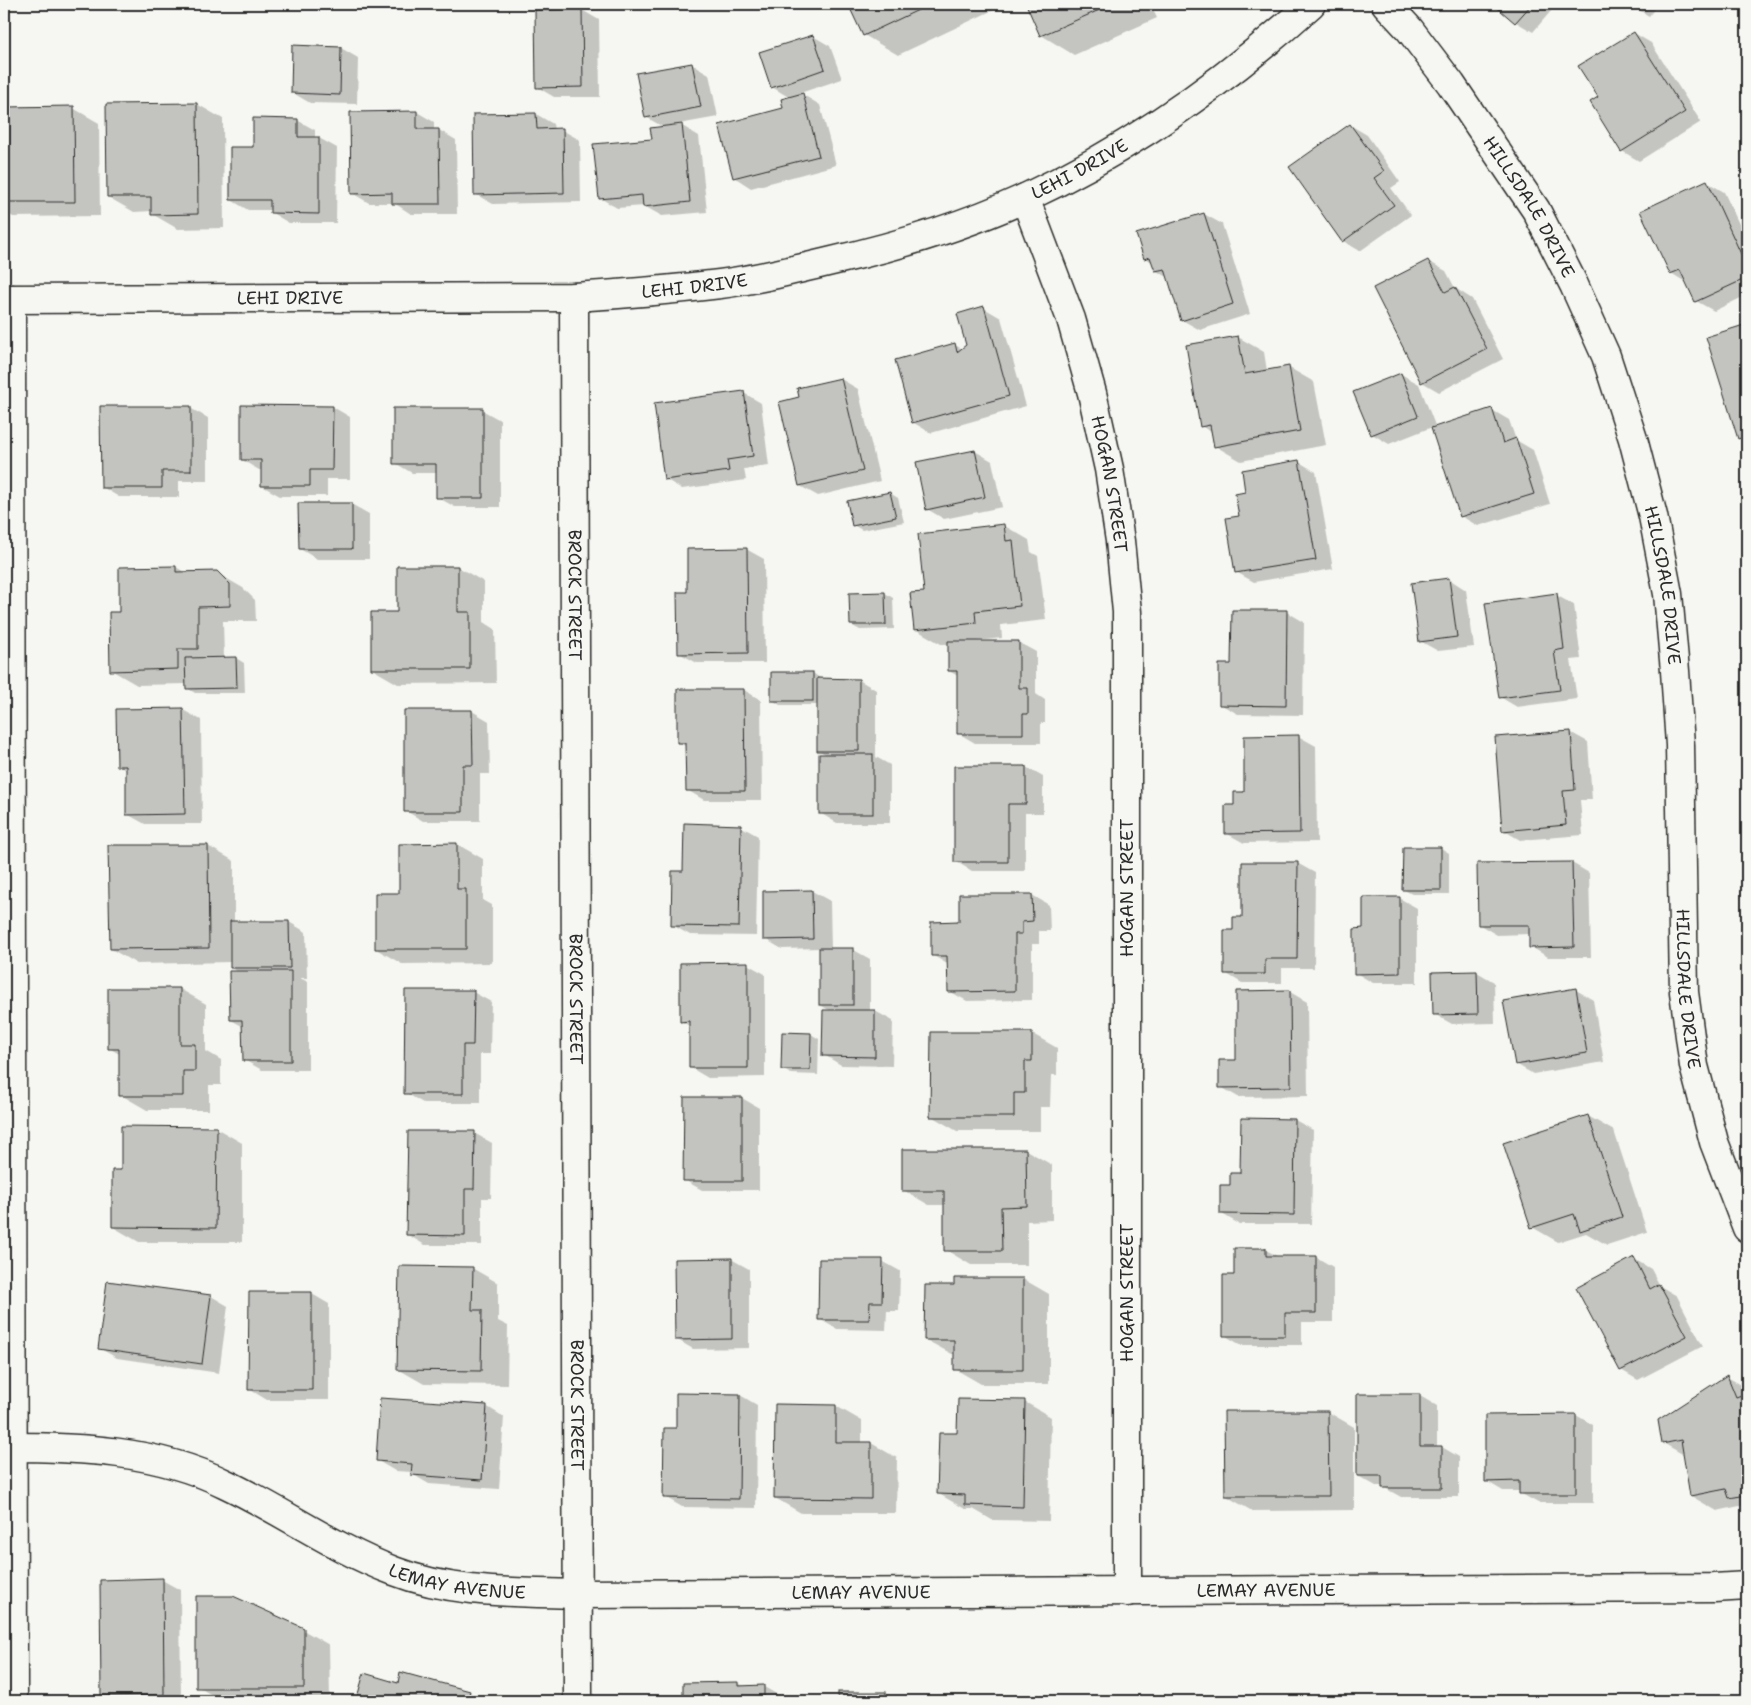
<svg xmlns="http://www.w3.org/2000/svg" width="1751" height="1705" viewBox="0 0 1751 1705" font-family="'Shantell Sans',sans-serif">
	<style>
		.shadow { fill: #0003 }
		.building { fill: #c3c3c0; stroke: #2b2b2b }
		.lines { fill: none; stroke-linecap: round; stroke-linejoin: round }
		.minor-casing { stroke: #2b2b2b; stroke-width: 31 }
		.minor { stroke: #f6f6f2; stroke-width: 28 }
		.labels { text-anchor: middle; stroke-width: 5; stroke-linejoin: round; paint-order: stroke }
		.street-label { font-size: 18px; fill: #2b2b2b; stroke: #f6f6f2 }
	</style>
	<rect width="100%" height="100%" fill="#f6f6f2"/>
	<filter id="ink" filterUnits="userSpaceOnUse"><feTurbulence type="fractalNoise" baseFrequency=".02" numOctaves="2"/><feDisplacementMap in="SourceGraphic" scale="10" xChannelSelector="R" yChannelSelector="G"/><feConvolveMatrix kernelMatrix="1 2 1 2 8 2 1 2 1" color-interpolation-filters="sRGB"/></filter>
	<g filter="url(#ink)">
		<!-- shadow -->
		<g class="shadow">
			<path d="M849,4H1006L898,55L864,35Z"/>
			<path d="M1027,4H1150L1157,18L1074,55L1041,35Z"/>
			<path d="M1495,4H1557L1533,32L1516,22Z"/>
			<path d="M1629,4H1658L1649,16Z"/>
			<path d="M582,10L599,20L600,97H554L537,87Z"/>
			<path d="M1634,33L1651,43L1701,122L1639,161L1622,151L1599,97Z"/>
			<path d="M813,36L830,46L842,79L800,93L820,105L836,165L751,188L734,177L784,109L790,98L772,87Z"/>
			<path d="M294,47L341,48L358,58L357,104L310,103L293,93Z"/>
			<path d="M692,64L709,74L718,117L679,124L699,136L707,212L662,216L644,206L617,208L600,198L663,127L646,117Z"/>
			<path d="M197,104L223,119L224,228L178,229L152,214V211L134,212L108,197Z"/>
			<path d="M4,108H73L99,123L100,216L13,217L4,211Z"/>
			<path d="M417,112L434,122V130H439L456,140L457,214H411L394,203H369L352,193Z"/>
			<path d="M536,114L553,124L554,130H562L580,140L581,202L493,204L475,194Z"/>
			<path d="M297,120L315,130V138H319L337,148L336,223H289L272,213V210H248L231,200L254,148Z"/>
			<path d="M1350,125L1367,135L1400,182L1391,188L1411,215L1360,251L1343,241Z"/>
			<path d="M1707,182L1724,192L1747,241V295L1714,311L1696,301L1687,283L1671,273Z"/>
			<path d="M1204,214L1222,224L1250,314L1200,330L1182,320L1168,277L1156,271L1154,263L1145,258Z"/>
			<path d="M1428,261L1446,271L1455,288L1472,299L1503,359L1439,392L1422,382Z"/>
			<path d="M984,308L1001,318L1026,406L931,433L914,423L896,361L955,345L962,349L967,345Z"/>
			<path d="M1747,325V443L1739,438L1707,338Z"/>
			<path d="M1238,337L1264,352L1267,371L1288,367L1314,382L1326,445L1241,461L1215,446L1213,433L1201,426Z"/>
			<path d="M1401,374L1419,384L1436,428L1492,410L1509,420L1516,440L1533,450L1550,504L1478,526L1461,516L1432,427L1389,444L1372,434Z"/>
			<path d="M841,379L858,389L880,481L818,496L800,486L801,398Z"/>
			<path d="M744,393L761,403L769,466L744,469L746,480L682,489L665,479Z"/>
			<path d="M333,407L350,417V479H327V496H280L262,486V470H259L242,460Z"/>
			<path d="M190,408L208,418V481H179V497H119L102,487Z"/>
			<path d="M482,410L500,420V507H455L437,497V473H412L395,463Z"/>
			<path d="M975,451L992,461L1002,507L944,519L927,509Z"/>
			<path d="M1299,462L1316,472L1333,569L1254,582L1236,572L1240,517L1247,493Z"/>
			<path d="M890,493L898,498L904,522L862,530L853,525Z"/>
			<path d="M351,504L369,514V559H317L300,549Z"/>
			<path d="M1003,525L1029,540L1031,552L1038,556L1046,620L1001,625L1002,638L976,641V642H1018L1036,652V694L1045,700V723H1041V743H975L958,733V676L949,671V644H941L915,629L926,593Z"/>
			<path d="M746,549L764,559L765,663H697L679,653L689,593Z"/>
			<path d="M176,567L186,573H217L243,588L255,600L256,621H223L224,658H236L244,663L245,693H195L187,688V684L137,685L111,670Z"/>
			<path d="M458,567L484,582V622L495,629L496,683L398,684L372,669L398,613Z"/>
			<path d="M1449,579L1466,590L1474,647L1438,651L1420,641Z"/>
			<path d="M885,593L893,598L894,629L860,630L851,625Z"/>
			<path d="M1556,595L1574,605L1581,659L1571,660L1577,699L1517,707L1500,697Z"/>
			<path d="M1287,612L1304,622L1303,715L1238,714L1220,704L1233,665Z"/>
			<path d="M813,673L821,679L859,680L876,690V757L890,765V823H837L820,813L827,755L818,750V705H780L772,700Z"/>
			<path d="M744,690L761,700L762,800H704L687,790V747L678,742Z"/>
			<path d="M118,710H183L201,720L202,824H145L127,814V771L119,766Z"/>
			<path d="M472,711L489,721L490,774H480V821H423L406,811Z"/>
			<path d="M1570,732L1588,742L1592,800H1580L1583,835L1520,840L1503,830Z"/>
			<path d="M1298,736L1316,746L1317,842L1244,843L1226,833L1235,807L1246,793Z"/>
			<path d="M1026,767L1043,777V813H1025V871H972L955,861Z"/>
			<path d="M740,826L758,836L756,936L690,935L672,925Z"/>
			<path d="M457,844L483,859V900L492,905V963L402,964L376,949L400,894Z"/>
			<path d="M208,846L234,861V922H289L306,932L307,978H300L308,982V1070H262L244,1060V1027L231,1020L239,972L231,968V962L137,964L111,949Z"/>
			<path d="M1441,848L1449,853V894H1412L1404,890Z"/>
			<path d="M1297,863L1315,873L1314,968H1282V983H1242L1225,973L1234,931L1243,918Z"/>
			<path d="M1572,863L1589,873L1591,957H1548L1531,947L1530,934L1497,935L1480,925Z"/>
			<path d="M812,891L830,901L831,949H852L870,959V1011H875L893,1021L892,1066L841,1065L824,1055L831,1011L820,1005V948L782,949L765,939L764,892Z"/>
			<path d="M1032,895L1049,905L1050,931H1039V944H1032V1000L967,1001L949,991V965L932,955L960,922Z"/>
			<path d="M1399,898L1417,908V983H1373L1356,973L1364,929Z"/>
			<path d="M747,964L765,974V1077L708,1078L691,1068V1027L681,1021Z"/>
			<path d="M1477,972L1494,982L1495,1023L1452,1024L1434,1014L1433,973Z"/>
			<path d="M180,989L206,1004V1051L221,1060V1085H209V1110H147L121,1095V1055L109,1048Z"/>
			<path d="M1576,990L1593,1000L1604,1062L1533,1074L1516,1064Z"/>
			<path d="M473,992L491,1002L490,1054H480V1103H423L406,1093Z"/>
			<path d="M1290,992L1307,1002L1308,1096L1238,1097L1221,1087L1237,1061Z"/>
			<path d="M783,1033L811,1034L819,1039L818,1075L791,1074L782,1069Z"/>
			<path d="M1031,1033L1057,1048V1075H1051L1050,1107H1040V1131H957L931,1116Z"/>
			<path d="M742,1098L759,1108V1190H702L684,1180Z"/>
			<path d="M1588,1116L1614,1131L1647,1232L1607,1245L1586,1233L1558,1242L1532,1227Z"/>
			<path d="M1242,1119L1295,1120L1313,1130L1311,1224H1239L1222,1214L1232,1187L1242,1174Z"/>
			<path d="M216,1128L242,1143V1242H139L113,1227L123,1172Z"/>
			<path d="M474,1133L492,1143L491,1198H482V1245H425L408,1235Z"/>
			<path d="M1026,1150L1052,1165V1220L1027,1221V1265H971L946,1250L945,1205H929L903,1190Z"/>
			<path d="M1266,1250L1279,1257H1316L1333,1267V1322H1302V1345H1241L1224,1335L1235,1276Z"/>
			<path d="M731,1259L749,1269V1348L693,1349L676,1339Z"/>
			<path d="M1634,1259L1651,1269L1660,1286L1677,1296L1703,1346L1638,1380L1621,1370Z"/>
			<path d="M882,1261L900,1271L899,1311H887L886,1330L837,1329L819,1319Z"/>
			<path d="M472,1268L498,1283V1321L508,1326L507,1385L424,1384L398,1369Z"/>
			<path d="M955,1279H1023L1049,1294V1384H981L955,1369V1354H952L926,1340L955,1286Z"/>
			<path d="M312,1294L329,1304V1400H267L249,1389Z"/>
			<path d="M211,1296L228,1306L219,1373L117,1358L99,1348Z"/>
			<path d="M1727,1377L1747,1388V1507L1744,1505L1717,1511L1691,1496L1684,1455L1663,1443Z"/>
			<path d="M740,1395L757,1405L756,1508L682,1507L665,1497L677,1429Z"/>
			<path d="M1420,1396L1437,1406V1447H1442L1459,1457V1497H1401L1383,1487V1486H1376L1358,1476Z"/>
			<path d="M1025,1402L1051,1417L1049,1521L992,1520L973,1509H965L939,1494L959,1435Z"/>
			<path d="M776,1405L836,1406L862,1421V1443H871L897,1458L896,1513H801L775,1498Z"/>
			<path d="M486,1406L504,1417L499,1489L429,1484L412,1474V1472L395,1471L378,1461Z"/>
			<path d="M1328,1412L1354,1427V1510L1252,1511L1226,1496Z"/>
			<path d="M1576,1415L1593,1425V1503H1538L1520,1493V1491H1503L1486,1481Z"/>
			<path d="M162,1580L180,1590L181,1701H113L102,1695Z"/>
			<path d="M303,1630L329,1645L330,1701H222L198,1687Z"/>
			<path d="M365,1675L399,1684L469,1692L485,1701H357Z"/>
			<path d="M738,1683L745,1687H764L789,1701H684V1684Z"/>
			<path d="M840,1693H886L900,1701H840Z"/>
			<path d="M1520,1697L1527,1701H1458V1698Z"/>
			<path d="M1096,1699L1166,1700L1169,1701H1096Z"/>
			<path d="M1643,1699L1700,1700L1702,1701H1643Z"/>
			<path d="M1412,1700L1414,1701H1341Z"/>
		</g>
		<!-- building -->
		<g class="building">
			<path d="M848,4H931L863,36Z"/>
			<path d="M1026,4H1113L1040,36Z"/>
			<path d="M1493,4H1532L1515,23Z"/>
			<path d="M582,9L583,87L536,88L535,10Z"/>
			<path d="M1634,32L1685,112L1621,152L1590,102L1598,97L1578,66Z"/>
			<path d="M813,35L825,69L771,88L759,52Z"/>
			<path d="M292,45L341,47L340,95L291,93Z"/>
			<path d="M692,63L701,107L645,118L636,73Z"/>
			<path d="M803,93L819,156L733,178L719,125L783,108L781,99Z"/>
			<path d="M197,103L198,214L151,215V197H107L106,104Z"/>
			<path d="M74,106L75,202H4V107Z"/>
			<path d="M417,111V129H439L440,204H392V193L351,194L350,112Z"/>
			<path d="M536,113L537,129L563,128L564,193L474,195L473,114Z"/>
			<path d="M253,118L298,119V137H319V214L270,213V200H230V147H253Z"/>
			<path d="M682,124L690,202L643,207L642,195L599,199L593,144L652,139L650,128Z"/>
			<path d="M1350,124L1384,171L1374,178L1394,205L1342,242L1289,167Z"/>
			<path d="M1707,180L1747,267V278L1695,302L1680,270L1670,274L1640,211Z"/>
			<path d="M1204,213L1233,304L1181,321L1165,269L1155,271L1150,257L1144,259L1136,234Z"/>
			<path d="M1428,260L1445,292L1455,287L1487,349L1421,383L1373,288Z"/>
			<path d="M984,306L1009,396L912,423L895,360L955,343L957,352L966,345L957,314Z"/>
			<path d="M1747,324V436L1738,439L1706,337Z"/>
			<path d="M1238,336L1245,374L1289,366L1300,431L1214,447L1210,425L1200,427L1186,345Z"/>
			<path d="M1401,373L1418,416L1371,435L1353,392Z"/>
			<path d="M841,378L863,471L799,486L779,402L799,397L797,388Z"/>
			<path d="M744,391L753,456L727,460L729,471L664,480L654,403Z"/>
			<path d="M241,405L333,406L332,470H310V486H261V460H241Z"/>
			<path d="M100,406H191V471H162V488H101Z"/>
			<path d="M393,408H483V498H436V464H393Z"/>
			<path d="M1492,408L1503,443L1516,438L1534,494L1460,517L1431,428Z"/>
			<path d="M975,450L985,497L926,510L916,462Z"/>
			<path d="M1299,460L1316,560L1235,573L1226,518L1239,516L1235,494L1245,492L1242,470Z"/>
			<path d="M890,492L896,517L852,526L847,501Z"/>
			<path d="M298,503H352V549H299Z"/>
			<path d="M1004,524L1006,541L1013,540L1020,606L975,611L976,623L914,630L910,593L924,592L918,534Z"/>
			<path d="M747,548L748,653L678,654L677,592H687V549Z"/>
			<path d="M176,566V572L217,571L230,584V606L198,607V649H178V669L110,671L109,612H119V567Z"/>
			<path d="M397,566H458V612H470V669H371V612H397Z"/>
			<path d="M1449,578L1457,637L1419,642L1411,583Z"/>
			<path d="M885,592L886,625H850L849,593Z"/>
			<path d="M1557,593L1564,649L1554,651L1560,690L1499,698L1485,603Z"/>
			<path d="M1232,610H1287L1286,706L1219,705V664H1231Z"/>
			<path d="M948,641H1019V688H1028V714H1023V734H957V671H948Z"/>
			<path d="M236,657L237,688L186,689L185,658Z"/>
			<rect x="771" y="672" width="42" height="29"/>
			<path d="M817,678L859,679V751H817Z"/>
			<path d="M677,689H744L745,791H686L685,743H677Z"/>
			<path d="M183,708L185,814L126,815V766H117L116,709Z"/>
			<path d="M404,710H472L473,765H463V812H404Z"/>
			<path d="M1571,731L1575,790L1563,791L1566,825L1502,831L1495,737Z"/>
			<path d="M1299,735L1300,833L1225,834V805H1234V792H1244V736Z"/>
			<rect x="819" y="754" width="54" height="60"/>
			<path d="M954,766H1026V804H1008V862H954Z"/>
			<path d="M684,823L741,825L739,927L671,926L672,871H683Z"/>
			<path d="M457,843V889H466V949H375V893H399V844Z"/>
			<path d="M108,845H208L209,948L110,949Z"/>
			<path d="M1403,847H1441V890H1402Z"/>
			<path d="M1242,862H1298L1297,959H1265V974H1224V930H1233V917H1242Z"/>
			<path d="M1572,862L1574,947L1529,948V925H1478L1477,863Z"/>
			<path d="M812,890L813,939L763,940V891Z"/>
			<path d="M959,894H1032L1033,921L1022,922V934H1015V991L948,992L947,956H931V922L959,921Z"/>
			<path d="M1363,897H1400V973L1354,974V929L1363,928Z"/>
			<path d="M230,921H289L290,968H230Z"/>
			<rect x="819" y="948" width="34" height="57"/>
			<path d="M748,962V1068H689V1021L680,1022V963Z"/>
			<path d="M229,971H291V1061H243L242,1020H230Z"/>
			<path d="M1477,971L1478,1014L1433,1015L1432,972Z"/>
			<path d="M108,988H180V1044H195V1071H183V1096H119V1049H108Z"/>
			<path d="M1576,988L1587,1053L1515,1065L1503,1001Z"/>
			<path d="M405,990H474L473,1045H463V1094H404Z"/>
			<path d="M1290,990L1291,1087L1219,1088V1060H1236V991Z"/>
			<path d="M823,1010H875V1057L822,1056Z"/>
			<path d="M782,1032L811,1033L810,1070H781Z"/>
			<path d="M931,1032H1032V1061H1025V1093H1014V1117H930Z"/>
			<path d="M684,1097H742V1181H683Z"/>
			<path d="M1588,1115L1622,1217L1580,1231L1574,1214L1531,1228L1503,1143Z"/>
			<path d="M1241,1118L1295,1119L1294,1215L1220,1214V1185H1230V1173H1240Z"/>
			<path d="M121,1126L217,1127L216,1228L112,1227V1170H121Z"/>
			<path d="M408,1131H475L474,1189H465V1236L406,1235Z"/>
			<path d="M902,1149H1026L1027,1206L1001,1207L1002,1251H944V1191H902Z"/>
			<path d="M1234,1248H1266V1256H1316V1313H1285V1336H1223V1275H1234Z"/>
			<path d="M1634,1257L1650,1289L1659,1284L1687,1336L1620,1371L1576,1288Z"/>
			<path d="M732,1258V1339L675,1340L674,1259Z"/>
			<path d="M819,1259H883L882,1302H870L869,1320H818Z"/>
			<path d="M399,1266L473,1267L472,1310H482L481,1371L397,1370Z"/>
			<path d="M954,1278H1023V1370H954V1340H924L925,1285H954Z"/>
			<path d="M107,1281L211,1295L202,1364L98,1349Z"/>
			<path d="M249,1292H312V1390H248Z"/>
			<path d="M1727,1375L1736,1397L1747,1393V1495L1729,1498L1726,1489L1690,1496L1681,1440L1662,1444L1658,1420Z"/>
			<path d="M676,1393L740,1394L739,1499L663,1498L664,1428H676Z"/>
			<path d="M1357,1394H1420V1446H1442V1488H1382V1476H1357Z"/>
			<path d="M380,1398L487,1405L482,1480L411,1475L412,1464L376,1461Z"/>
			<path d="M958,1399L1025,1400L1023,1507L965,1505V1495L937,1494L939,1433H957Z"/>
			<path d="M775,1404L836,1405V1442H871V1499L774,1498Z"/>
			<path d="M1224,1411H1328L1329,1496H1225Z"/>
			<path d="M1576,1414V1494H1519V1481L1485,1482V1415Z"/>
			<path d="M163,1578L164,1695L101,1696L100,1580Z"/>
			<path d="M196,1596H233L304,1628V1688H196Z"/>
			<path d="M400,1672L470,1691L467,1701H356L364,1673L398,1683Z"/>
			<path d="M738,1682V1686L764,1685V1701H683V1683Z"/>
			<rect x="838" y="1692" width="48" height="9"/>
			<rect x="1457" y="1696" width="63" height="5"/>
			<rect x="1094" y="1698" width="72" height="3"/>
			<rect x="1642" y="1698" width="58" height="3"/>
			<path d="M1412,1699V1701H1340V1700Z"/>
		</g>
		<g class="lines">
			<defs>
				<g id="minor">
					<path id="s1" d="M1386,4L1410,30L1451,84L1536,210L1574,285L1606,356L1633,439L1653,516L1668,594L1675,671L1680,745L1684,992L1694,1066L1714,1142L1747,1228"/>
					<path id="s2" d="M1025,198L1071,319L1092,393L1109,469L1120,541L1127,612V1592"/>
					<path id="s3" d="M574,297L578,1701"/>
					<path id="s4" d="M4,299L574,297C623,294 671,290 720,284C758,279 795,270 832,261C898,246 964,226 1025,198C1130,149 1226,81 1311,4"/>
					<path d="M11,299L13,1701"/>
					<path id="s5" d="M4,1447C80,1447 157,1450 226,1484C283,1511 335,1549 394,1571C453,1594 516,1592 577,1594L1714,1588L1747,1586"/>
				</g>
			</defs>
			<!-- minor casing -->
			<use href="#minor" class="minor-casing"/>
			<!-- minor -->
			<use href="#minor" class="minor"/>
		</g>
	</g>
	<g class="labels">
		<!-- street labels -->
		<g class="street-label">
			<text dy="6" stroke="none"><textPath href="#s4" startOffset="1096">LEHI DRIVE</textPath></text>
			<text dy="6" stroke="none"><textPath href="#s1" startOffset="249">HILLSDALE DRIVE</textPath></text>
			<text dy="6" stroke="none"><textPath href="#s4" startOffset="691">LEHI DRIVE</textPath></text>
			<text dy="6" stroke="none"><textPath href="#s4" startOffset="286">LEHI DRIVE</textPath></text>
			<text dy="6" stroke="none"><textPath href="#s2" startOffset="299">HOGAN STREET</textPath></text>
			<text dy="6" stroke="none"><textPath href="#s1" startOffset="654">HILLSDALE DRIVE</textPath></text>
			<text dy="6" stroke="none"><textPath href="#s3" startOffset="298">BROCK STREET</textPath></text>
			<text transform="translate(1127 888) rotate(-90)" y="6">HOGAN STREET</text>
			<text dy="6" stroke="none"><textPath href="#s1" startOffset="1059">HILLSDALE DRIVE</textPath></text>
			<text dy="6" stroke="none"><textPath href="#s3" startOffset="702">BROCK STREET</textPath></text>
			<text transform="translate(1127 1293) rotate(-90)" y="6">HOGAN STREET</text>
			<text dy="6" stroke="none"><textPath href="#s3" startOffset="1108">BROCK STREET</textPath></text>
			<text dy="6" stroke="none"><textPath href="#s5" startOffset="481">LEMAY AVENUE</textPath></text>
			<text dy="6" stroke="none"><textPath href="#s5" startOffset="1291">LEMAY AVENUE</textPath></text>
			<text dy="6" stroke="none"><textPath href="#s5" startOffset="886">LEMAY AVENUE</textPath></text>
		</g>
	</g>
	<!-- margin -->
	<rect width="1751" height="1705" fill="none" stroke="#f6f6f2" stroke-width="20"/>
	<rect x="10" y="10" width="1731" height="1685" fill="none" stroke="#2b2b2b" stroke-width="2" filter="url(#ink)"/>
</svg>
